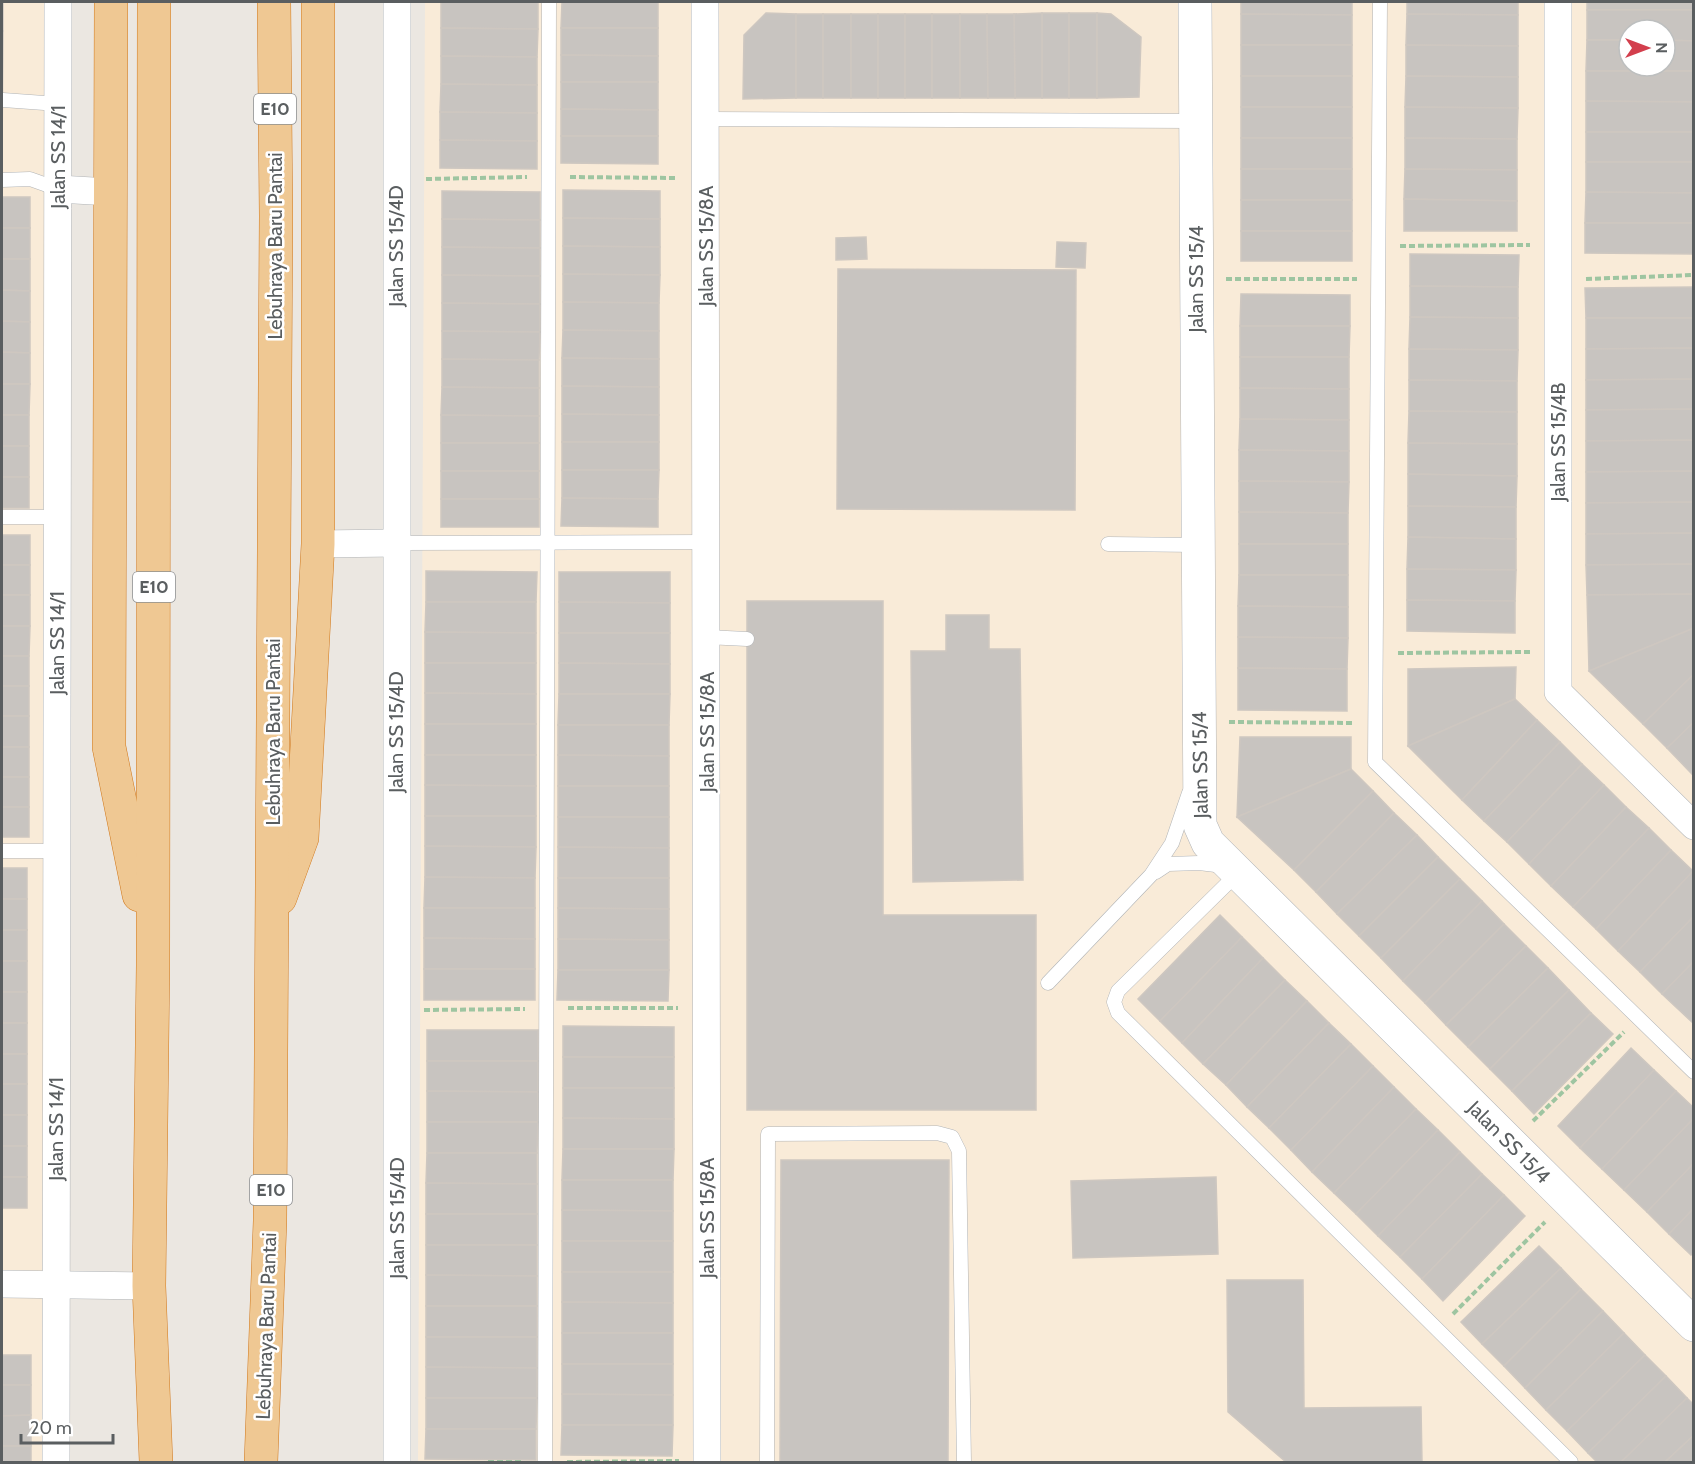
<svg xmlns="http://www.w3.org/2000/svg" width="1695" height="1464" viewBox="0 0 1695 1464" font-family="Cabin,sans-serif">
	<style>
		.commercial { fill: #f9ebd8; fill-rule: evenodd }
		.building { fill: #c8c4c0; stroke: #cec7c0; stroke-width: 1.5 }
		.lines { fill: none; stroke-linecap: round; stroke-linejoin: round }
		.service-casing { stroke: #b1b4b7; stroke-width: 15 }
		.minor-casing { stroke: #b1b4b7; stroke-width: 28 }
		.tertiary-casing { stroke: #b1b4b7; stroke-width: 34 }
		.motorway-casing { stroke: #d1781b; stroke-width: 34 }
		.path { stroke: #9ec5a1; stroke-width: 4; stroke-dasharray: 6 3; stroke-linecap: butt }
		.service { stroke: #fff; stroke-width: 14 }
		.minor { stroke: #fff; stroke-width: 27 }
		.tertiary { stroke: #fff; stroke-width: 33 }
		.motorway { stroke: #efc893; stroke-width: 33 }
		.labels { text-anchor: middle; stroke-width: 5; stroke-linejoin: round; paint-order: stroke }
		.shield { fill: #fff; stroke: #8c8e90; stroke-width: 1.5 }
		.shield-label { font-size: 18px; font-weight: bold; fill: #5a5e60 }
		.street-label { font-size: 20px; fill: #5a5e60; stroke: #fff }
	</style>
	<rect width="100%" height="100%" fill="#ebe7e1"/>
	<!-- commercial -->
	<g class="commercial">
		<path d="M2,2H46L42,1462H2Z"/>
		<path d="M425,2H1693V1462H418ZM1629,30H1665V66H1629Z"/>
	</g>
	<!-- building -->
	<g class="building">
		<rect x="2" y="2" width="1" height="29"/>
		<path d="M441,2H538V29L441,28Z"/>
		<path d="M562,2H658V28H561Z"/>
		<path d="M1241,2H1352V15L1241,14Z"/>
		<path d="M1407,2H1518V15L1407,14Z"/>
		<rect x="1587" y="2" width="107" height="8"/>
		<path d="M1587,10H1694V41L1665,40V30H1629V40H1587Z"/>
		<path d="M766,13L796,14V98L743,99L744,35Z"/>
		<rect x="1042" y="13" width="27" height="85"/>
		<path d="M1042,13V98H1015L1014,14Z"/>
		<rect x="1069" y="13" width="28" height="85"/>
		<path d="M1097,13L1111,14L1141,37L1139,97L1097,98Z"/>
		<rect x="796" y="14" width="27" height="84"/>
		<rect x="823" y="14" width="28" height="84"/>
		<rect x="851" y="14" width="27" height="84"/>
		<rect x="878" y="14" width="27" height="84"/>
		<rect x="905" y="14" width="27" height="84"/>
		<rect x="932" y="14" width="28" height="84"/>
		<path d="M960,14H987L988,98H960Z"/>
		<path d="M987,14H1014L1015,98H988Z"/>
		<path d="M1241,14L1352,15V45H1241Z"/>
		<path d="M1407,14L1518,15V46L1406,45Z"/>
		<path d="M441,28L538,29L537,57L441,56Z"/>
		<path d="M561,28H658V56L561,55Z"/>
		<path d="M2,31H3L2,156Z"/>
		<path d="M1587,40H1629V66H1665V40L1694,41V71H1586Z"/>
		<rect x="1241" y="45" width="111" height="31"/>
		<path d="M1406,45L1518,46V77L1406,76Z"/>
		<path d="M561,55L658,56V82H561Z"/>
		<path d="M441,56L537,57V85L441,84Z"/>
		<path d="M1586,71H1694V102L1586,101Z"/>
		<rect x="1241" y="76" width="111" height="31"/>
		<path d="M1406,76L1518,77V108L1405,107Z"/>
		<path d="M561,82H658V110L561,109Z"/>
		<path d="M441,84L537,85V113L440,112Z"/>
		<path d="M1586,101L1694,102V132H1586Z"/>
		<rect x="1241" y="107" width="111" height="31"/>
		<path d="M1405,107L1518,108L1517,139L1405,138Z"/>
		<path d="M561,109L658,110V136H561Z"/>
		<path d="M440,112L537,113V141L440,140Z"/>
		<rect x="1586" y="132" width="108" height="30"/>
		<path d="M561,136H658V164L561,163Z"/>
		<rect x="1241" y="138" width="111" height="31"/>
		<path d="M1405,138L1517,139V170L1405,169Z"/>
		<path d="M440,140L537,141V169L440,168Z"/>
		<path d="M1586,162H1694V193L1586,192Z"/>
		<rect x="1241" y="169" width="111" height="31"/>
		<path d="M1405,169L1517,170V201L1404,199Z"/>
		<path d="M563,190L660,191V219L563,218Z"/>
		<path d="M442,191L540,192V220L442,219Z"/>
		<path d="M1586,192L1694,193V223H1585Z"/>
		<rect x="2" y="197" width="28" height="31"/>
		<path d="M1404,199L1517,201V231H1404Z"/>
		<rect x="1241" y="200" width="111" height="31"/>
		<path d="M563,218L660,219V247L563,246Z"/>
		<path d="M442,219L540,220V248L442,247Z"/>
		<path d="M1585,223H1694V254L1585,253Z"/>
		<rect x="2" y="228" width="28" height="31"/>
		<rect x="1241" y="231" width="111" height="30"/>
		<path d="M866,237L867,259L836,260V238Z"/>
		<path d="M1057,242L1086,243L1085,268L1056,267Z"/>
		<path d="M563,246L660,247V275L563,274Z"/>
		<path d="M442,247L540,248V276L442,275Z"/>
		<path d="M1410,254L1519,255L1518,287L1410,286Z"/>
		<path d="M2,259H30V291L2,290Z"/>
		<path d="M838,269L1076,270L1075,510L837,509Z"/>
		<path d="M563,274L660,275L659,303L563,302Z"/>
		<path d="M442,275L540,276V304L442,303Z"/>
		<path d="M1410,286L1518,287V318L1410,317Z"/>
		<path d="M1694,287V318H1586L1585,288Z"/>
		<path d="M2,290L30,291V322L2,321Z"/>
		<path d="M1241,294L1350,295V326H1240Z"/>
		<path d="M563,302L659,303V331L563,330Z"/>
		<path d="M442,303L540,304V332L442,331Z"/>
		<path d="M1410,317L1518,318V350L1409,349Z"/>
		<path d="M1586,318H1694V348L1586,349Z"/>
		<path d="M2,321L30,322V353L2,352Z"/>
		<path d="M1240,326H1350L1349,357H1240Z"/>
		<path d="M563,330L659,331V359L562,358Z"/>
		<path d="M442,331L540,332L539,360L442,359Z"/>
		<path d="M1694,348V379L1586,380V349Z"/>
		<path d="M1409,349L1518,350L1517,381L1409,380Z"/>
		<path d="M2,352L30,353V384H2Z"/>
		<path d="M1240,357H1349V389L1240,388Z"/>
		<path d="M562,358L659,359V387L562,386Z"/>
		<path d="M442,359L539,360V388L442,387Z"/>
		<path d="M1694,379V409L1586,410V380Z"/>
		<path d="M1409,380L1517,381V412L1409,411Z"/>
		<path d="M2,384H30L29,415H2Z"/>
		<path d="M562,386L659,387V415L562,414Z"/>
		<path d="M442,387L539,388V416L441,415Z"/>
		<path d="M1240,388L1349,389V420L1240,419Z"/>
		<path d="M1694,409V440L1586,441V410Z"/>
		<path d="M1409,411L1517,412V444L1408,443Z"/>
		<path d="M562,414L659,415V442H562Z"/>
		<rect x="2" y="415" width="27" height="31"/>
		<path d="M441,415L539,416V443H441Z"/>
		<path d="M1240,419L1349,420V451L1239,450Z"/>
		<path d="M1694,440V471L1586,472V441Z"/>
		<rect x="562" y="442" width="97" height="28"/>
		<rect x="441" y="443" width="98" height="28"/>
		<path d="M1408,443L1517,444V476L1408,474Z"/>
		<rect x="2" y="446" width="27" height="31"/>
		<path d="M1239,450L1349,451V482L1239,481Z"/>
		<path d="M562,470H659L658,499L562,498Z"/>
		<rect x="441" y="471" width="98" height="28"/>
		<path d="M1694,471V502L1586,503V472Z"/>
		<path d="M1408,474L1517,476L1516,507L1408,506Z"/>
		<rect x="2" y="477" width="27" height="31"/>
		<path d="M1239,481L1349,482L1348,513L1239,512Z"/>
		<path d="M562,498L658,499V527L561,526Z"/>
		<rect x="441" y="499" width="98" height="28"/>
		<path d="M1694,502V533L1586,534V503Z"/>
		<path d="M1408,506L1516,507V539L1408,537Z"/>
		<path d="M1239,512L1348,513V544H1239Z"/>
		<path d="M1694,533V564L1586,565V534Z"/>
		<rect x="2" y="535" width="28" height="30"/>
		<path d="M1408,537L1516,539V570L1407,569Z"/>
		<rect x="1239" y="544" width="109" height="31"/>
		<path d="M1694,564V594L1587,595L1586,565Z"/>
		<rect x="2" y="565" width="28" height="30"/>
		<path d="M1407,569L1516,570L1515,601L1407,600Z"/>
		<path d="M426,571L537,572L536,602H426Z"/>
		<path d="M559,572H670V603L559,602Z"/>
		<path d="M1239,575H1348V607L1238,606Z"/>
		<path d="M1694,594V628L1589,671L1587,595Z"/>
		<rect x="2" y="595" width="28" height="31"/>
		<path d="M1407,600L1515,601V633L1407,631Z"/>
		<path d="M747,601H883V915H1036V1110H747Z"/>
		<path d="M426,602H536V633L425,632Z"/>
		<path d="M559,602L670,603V633H559Z"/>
		<path d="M1238,606L1348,607V638L1238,637Z"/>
		<path d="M946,615H989V649H1020L1023,880L913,882L911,651H946Z"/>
		<path d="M2,626H30L29,656H2Z"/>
		<path d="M1694,628V674L1643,724L1589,671Z"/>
		<path d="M425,632L536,633V663H425Z"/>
		<path d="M559,633H670V664L559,663Z"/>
		<path d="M1238,637L1348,638L1347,669L1238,668Z"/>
		<rect x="2" y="656" width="27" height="30"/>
		<path d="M425,663H536V694L425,693Z"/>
		<path d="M559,663L670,664V694H559Z"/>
		<path d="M1516,667L1515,699L1408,746V669Z"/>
		<path d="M1238,668L1347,669V711L1238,710Z"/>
		<path d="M1694,674V722L1667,748L1643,724Z"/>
		<rect x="2" y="686" width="27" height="30"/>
		<path d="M425,693L536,694V724H425Z"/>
		<path d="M559,694H670L669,725H558Z"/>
		<path d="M1515,699L1537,720L1462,800L1408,746Z"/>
		<rect x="2" y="716" width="27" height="31"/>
		<path d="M1537,720L1560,742L1484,821L1462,800Z"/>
		<path d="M1694,722V773L1692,774L1667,748Z"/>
		<rect x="425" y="724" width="111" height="31"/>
		<path d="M558,725H669V756L558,755Z"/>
		<path d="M1240,737H1351V769L1237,817Z"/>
		<path d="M1560,742L1582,764L1507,842L1484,821Z"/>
		<rect x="2" y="747" width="27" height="30"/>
		<path d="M425,755H536V786L425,785Z"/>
		<path d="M558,755L669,756V786H558Z"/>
		<path d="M1582,764L1604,785L1529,864L1507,842Z"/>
		<path d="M1351,769L1373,791L1294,870L1237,817Z"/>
		<rect x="2" y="777" width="27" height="30"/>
		<path d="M425,785L536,786V816H425Z"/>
		<path d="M1604,785L1626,807L1551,886L1529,864Z"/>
		<rect x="558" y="786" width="111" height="31"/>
		<path d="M1373,791L1394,813L1316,892L1294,870Z"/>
		<rect x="2" y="807" width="27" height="30"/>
		<path d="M1626,807L1649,828L1573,907L1551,886Z"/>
		<path d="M1394,813L1417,835L1337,914L1316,892Z"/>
		<path d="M425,816H536V847L425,846Z"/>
		<path d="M558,817H669V848L558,847Z"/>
		<path d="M1649,828L1671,850L1596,929L1573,907Z"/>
		<path d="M1417,835L1438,857L1359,936L1337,914Z"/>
		<path d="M425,846L536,847L535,878L425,877Z"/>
		<path d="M558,847L669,848V878H558Z"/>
		<path d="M1671,850L1693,871L1618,951L1596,929Z"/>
		<path d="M1438,857L1460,879L1381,958L1359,936Z"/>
		<rect x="2" y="868" width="25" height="31"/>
		<path d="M1693,871L1694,916L1640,972L1618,951Z"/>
		<path d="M425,877L535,878V908H424Z"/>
		<path d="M558,878H669V909L558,908Z"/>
		<path d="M1460,879L1482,901L1403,981L1381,958Z"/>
		<rect x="2" y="899" width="25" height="31"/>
		<path d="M1482,901L1504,924L1425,1003L1403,981Z"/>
		<path d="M424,908H535V939L424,938Z"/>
		<path d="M558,908L669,909V940L558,939Z"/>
		<path d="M1220,915L1242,937L1160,1021L1138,999Z"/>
		<path d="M1694,916V961L1662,994L1640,972Z"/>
		<path d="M1504,924L1526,946L1446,1025L1425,1003Z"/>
		<rect x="2" y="930" width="25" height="31"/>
		<path d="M1242,937L1263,958L1182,1043L1160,1021Z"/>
		<path d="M424,938L535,939V969H424Z"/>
		<path d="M558,939L669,940V970H558Z"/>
		<path d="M1526,946L1548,968L1468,1047L1446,1025Z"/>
		<path d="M1263,958L1285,980L1203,1064L1182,1043Z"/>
		<rect x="2" y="961" width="25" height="31"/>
		<path d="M1694,961V1022L1693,1023L1662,994Z"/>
		<path d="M1548,968L1569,990L1490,1069L1468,1047Z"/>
		<rect x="424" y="969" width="111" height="31"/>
		<path d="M558,970H669L668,1001L557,1000Z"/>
		<path d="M1285,980L1307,1001L1226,1085L1203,1064Z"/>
		<path d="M1569,990L1591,1013L1512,1091L1490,1069Z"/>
		<rect x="2" y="992" width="25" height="31"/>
		<path d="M1307,1001L1329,1023L1247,1107L1226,1085Z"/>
		<path d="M1591,1013L1613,1034L1534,1114L1512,1091Z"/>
		<rect x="2" y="1023" width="25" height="31"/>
		<path d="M1329,1023L1351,1044L1269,1128L1247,1107Z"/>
		<path d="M563,1026L674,1027V1057H563Z"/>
		<rect x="427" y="1030" width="111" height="31"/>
		<path d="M1351,1044L1373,1066L1291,1150L1269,1128Z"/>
		<path d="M1631,1048L1654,1070L1580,1148L1558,1126Z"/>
		<rect x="2" y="1054" width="25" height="30"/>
		<rect x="563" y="1057" width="111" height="31"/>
		<path d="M427,1061H538V1092L427,1091Z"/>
		<path d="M1373,1066L1394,1087L1312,1172L1291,1150Z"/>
		<path d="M1654,1070L1676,1091L1602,1169L1580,1148Z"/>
		<rect x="2" y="1084" width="25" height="31"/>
		<path d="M1394,1087L1416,1109L1334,1193L1312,1172Z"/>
		<path d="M563,1088H674V1119L563,1118Z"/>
		<path d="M427,1091L538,1092V1122H427Z"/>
		<path d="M1676,1091L1694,1108V1118L1624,1190L1602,1169Z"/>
		<path d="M1416,1109L1438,1130L1356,1214L1334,1193Z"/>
		<rect x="2" y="1115" width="25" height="31"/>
		<path d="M563,1118L674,1119V1149H563Z"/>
		<path d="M1694,1118V1163L1647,1212L1624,1190Z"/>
		<path d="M427,1122H538L537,1153H427Z"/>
		<path d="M1438,1130L1460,1152L1378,1236L1356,1214Z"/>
		<rect x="2" y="1146" width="25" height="31"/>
		<path d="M563,1149H674L673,1180H562Z"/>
		<path d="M1460,1152L1482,1174L1400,1257L1378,1236Z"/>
		<path d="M427,1153H537V1184L426,1183Z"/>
		<path d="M781,1160H949L948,1462H780Z"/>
		<path d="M1694,1163V1208L1669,1234L1647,1212Z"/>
		<path d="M1482,1174L1504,1195L1422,1279L1400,1257Z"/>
		<rect x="2" y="1177" width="25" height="31"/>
		<path d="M1216,1177L1218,1254L1073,1258L1071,1181Z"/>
		<path d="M562,1180H673V1211L562,1210Z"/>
		<path d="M426,1183L537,1184V1214H426Z"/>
		<path d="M1504,1195L1525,1216L1443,1301L1422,1279Z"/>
		<path d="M1694,1208V1252L1691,1255L1669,1234Z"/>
		<path d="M562,1210L673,1211V1241H562Z"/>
		<rect x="426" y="1214" width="111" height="31"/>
		<rect x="562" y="1241" width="111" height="31"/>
		<path d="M426,1245H537V1276L426,1275Z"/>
		<path d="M1539,1246L1561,1268L1482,1344L1461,1322Z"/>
		<path d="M1561,1268L1581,1289L1504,1366L1482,1344Z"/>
		<path d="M562,1272H673V1303L562,1302Z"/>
		<path d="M426,1275L537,1276V1306H426Z"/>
		<path d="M1227,1280H1303L1304,1408L1421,1407L1422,1462H1286L1228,1412Z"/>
		<path d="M1581,1289L1603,1311L1525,1388L1504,1366Z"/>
		<path d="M562,1302L673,1303V1333H562Z"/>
		<rect x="426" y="1306" width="111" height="31"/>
		<path d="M1603,1311L1624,1333L1546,1410L1525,1388Z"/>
		<rect x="562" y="1333" width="111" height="31"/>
		<path d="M1624,1333L1645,1355L1567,1431L1546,1410Z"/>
		<path d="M426,1337H537V1368L426,1367Z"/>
		<rect x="2" y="1355" width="29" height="30"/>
		<path d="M1645,1355L1666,1376L1588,1453L1567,1431Z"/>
		<path d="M562,1364H673V1395L562,1394Z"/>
		<path d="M426,1367L537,1368V1398H426Z"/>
		<path d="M1666,1376L1687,1398L1621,1462H1597L1588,1453Z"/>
		<path d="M2,1385H31V1415L2,1416Z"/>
		<path d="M562,1394L673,1395V1425H562Z"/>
		<path d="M426,1398H537L536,1429H426Z"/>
		<path d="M1687,1398L1694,1405V1435L1665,1462H1621Z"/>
		<path d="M31,1415V1446H2V1416Z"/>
		<path d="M562,1425H673L672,1456L561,1455Z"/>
		<path d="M426,1429H536V1460L425,1459Z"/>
		<path d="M1694,1435V1462H1665Z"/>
		<rect x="2" y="1446" width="29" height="16"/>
	</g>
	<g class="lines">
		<defs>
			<g id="service">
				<path d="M1380,2L1375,762L1694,1072"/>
				<path d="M3,100L58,104"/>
				<path d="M705,119L1195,121"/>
				<path d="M2,180L30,179L58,189"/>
				<path d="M2,517H58"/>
				<path d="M396,543L706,542"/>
				<path d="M1108,544L1198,545"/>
				<path d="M706,637L747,639"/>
				<path d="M2,851H57"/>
				<path d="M1156,872L1168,864L1199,863L1224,866"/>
				<path d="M1238,873L1118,991L1114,1002L1118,1013L1571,1462"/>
				<path d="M1048,983L1151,875L1172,843L1189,793"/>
				<path d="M545,1462L549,2"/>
				<path d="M767,1462L768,1134L937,1133L952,1137L959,1151L964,1462"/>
			</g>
			<g id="minor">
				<path d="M705,2L707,1462"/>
				<path d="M1558,2V692L1694,826"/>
				<path d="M58,189L110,192"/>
				<path d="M318,544L396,543"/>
				<path d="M2,1284L149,1286"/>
				<path d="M56,1462L58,2"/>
				<path d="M397,1462V2"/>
			</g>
			<path id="tertiary" d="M1195,2L1200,825L1208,843L1694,1325"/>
			<g id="motorway">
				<path d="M111,2L109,747L139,895"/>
				<path d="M154,2L153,965L149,1286L156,1462"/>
				<path d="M280,898L302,838L318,544V2"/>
				<path d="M261,1462L270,1221L276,216L274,2"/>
			</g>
		</defs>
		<!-- service casing -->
		<use href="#service" class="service-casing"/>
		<!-- minor casing -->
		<use href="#minor" class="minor-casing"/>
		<!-- tertiary casing -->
		<use href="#tertiary" class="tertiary-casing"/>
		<!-- motorway casing -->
		<use href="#motorway" class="motorway-casing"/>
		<!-- path -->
		<g class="path">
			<path d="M570,177L677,178"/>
			<path d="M426,179L527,177"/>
			<path d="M1400,246L1530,245"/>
			<path d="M1226,279H1357"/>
			<path d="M1586,279L1694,275"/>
			<path d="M1398,653L1531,652"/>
			<path d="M1229,722L1354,723"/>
			<path d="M568,1008H678"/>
			<path d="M424,1010L525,1009"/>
			<path d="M1533,1121L1624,1032"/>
			<path d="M1453,1314L1545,1222"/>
			<path d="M488,1462H523"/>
			<path d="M567,1462L679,1461"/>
		</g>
		<!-- service -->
		<use href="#service" class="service"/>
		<!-- minor -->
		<use href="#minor" class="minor"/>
		<!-- tertiary -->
		<use href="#tertiary" class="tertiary"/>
		<!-- motorway -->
		<use href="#motorway" class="motorway"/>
	</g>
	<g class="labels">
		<!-- shield labels -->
		<g class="shield">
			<rect x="254" y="94" width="42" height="30" rx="4.5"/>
			<rect x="133" y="572" width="42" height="30" rx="4.5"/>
			<rect x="250" y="1175" width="42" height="30" rx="4.5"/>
		</g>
		<g class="shield-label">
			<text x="275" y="115">E10</text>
			<text x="154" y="593">E10</text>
			<text x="271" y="1196">E10</text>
		</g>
		<!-- street labels -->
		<g class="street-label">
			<text transform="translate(58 157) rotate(-90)" y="7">Jalan SS 14/1</text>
			<text transform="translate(275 246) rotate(-90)" y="7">Lebuhraya Baru Pantai</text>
			<text transform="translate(396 246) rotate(-90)" y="7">Jalan SS 15/4D</text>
			<text transform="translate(706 246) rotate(-90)" y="7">Jalan SS 15/8A</text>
			<text transform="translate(1196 279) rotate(-90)" y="7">Jalan SS 15/4</text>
			<text transform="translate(1558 442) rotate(-90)" y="7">Jalan SS 15/4B</text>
			<text transform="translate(57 643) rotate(-90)" y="7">Jalan SS 14/1</text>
			<text transform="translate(273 732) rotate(-90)" y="7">Lebuhraya Baru Pantai</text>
			<text transform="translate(396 732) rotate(-90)" y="7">Jalan SS 15/4D</text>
			<text transform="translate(707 732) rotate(-90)" y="7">Jalan SS 15/8A</text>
			<text transform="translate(1200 765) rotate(-91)" y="7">Jalan SS 15/4</text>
			<text transform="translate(56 1129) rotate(-90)" y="7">Jalan SS 14/1</text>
			<text transform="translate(1509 1142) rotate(45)" y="7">Jalan SS 15/4</text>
			<text transform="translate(397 1218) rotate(-90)" y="7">Jalan SS 15/4D</text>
			<text transform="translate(707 1218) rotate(-90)" y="7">Jalan SS 15/8A</text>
			<text transform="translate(266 1326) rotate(-88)" y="7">Lebuhraya Baru Pantai</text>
		</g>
	</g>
	<!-- border -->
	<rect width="1695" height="1464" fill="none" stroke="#5a5e60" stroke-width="6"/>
	<!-- north arrow -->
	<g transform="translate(1647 48) rotate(90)"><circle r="28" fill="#ffffff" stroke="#bdbfbf" stroke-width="1.5"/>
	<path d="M0-4.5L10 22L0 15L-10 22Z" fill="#d33f4d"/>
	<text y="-9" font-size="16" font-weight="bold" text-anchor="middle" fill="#5a5e60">N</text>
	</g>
	<!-- scale -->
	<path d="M21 1434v9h92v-9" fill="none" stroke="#5a5e60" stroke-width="3"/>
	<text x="30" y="1434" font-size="18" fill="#5a5e60" stroke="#ffffff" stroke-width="4.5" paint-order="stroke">20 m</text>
</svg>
